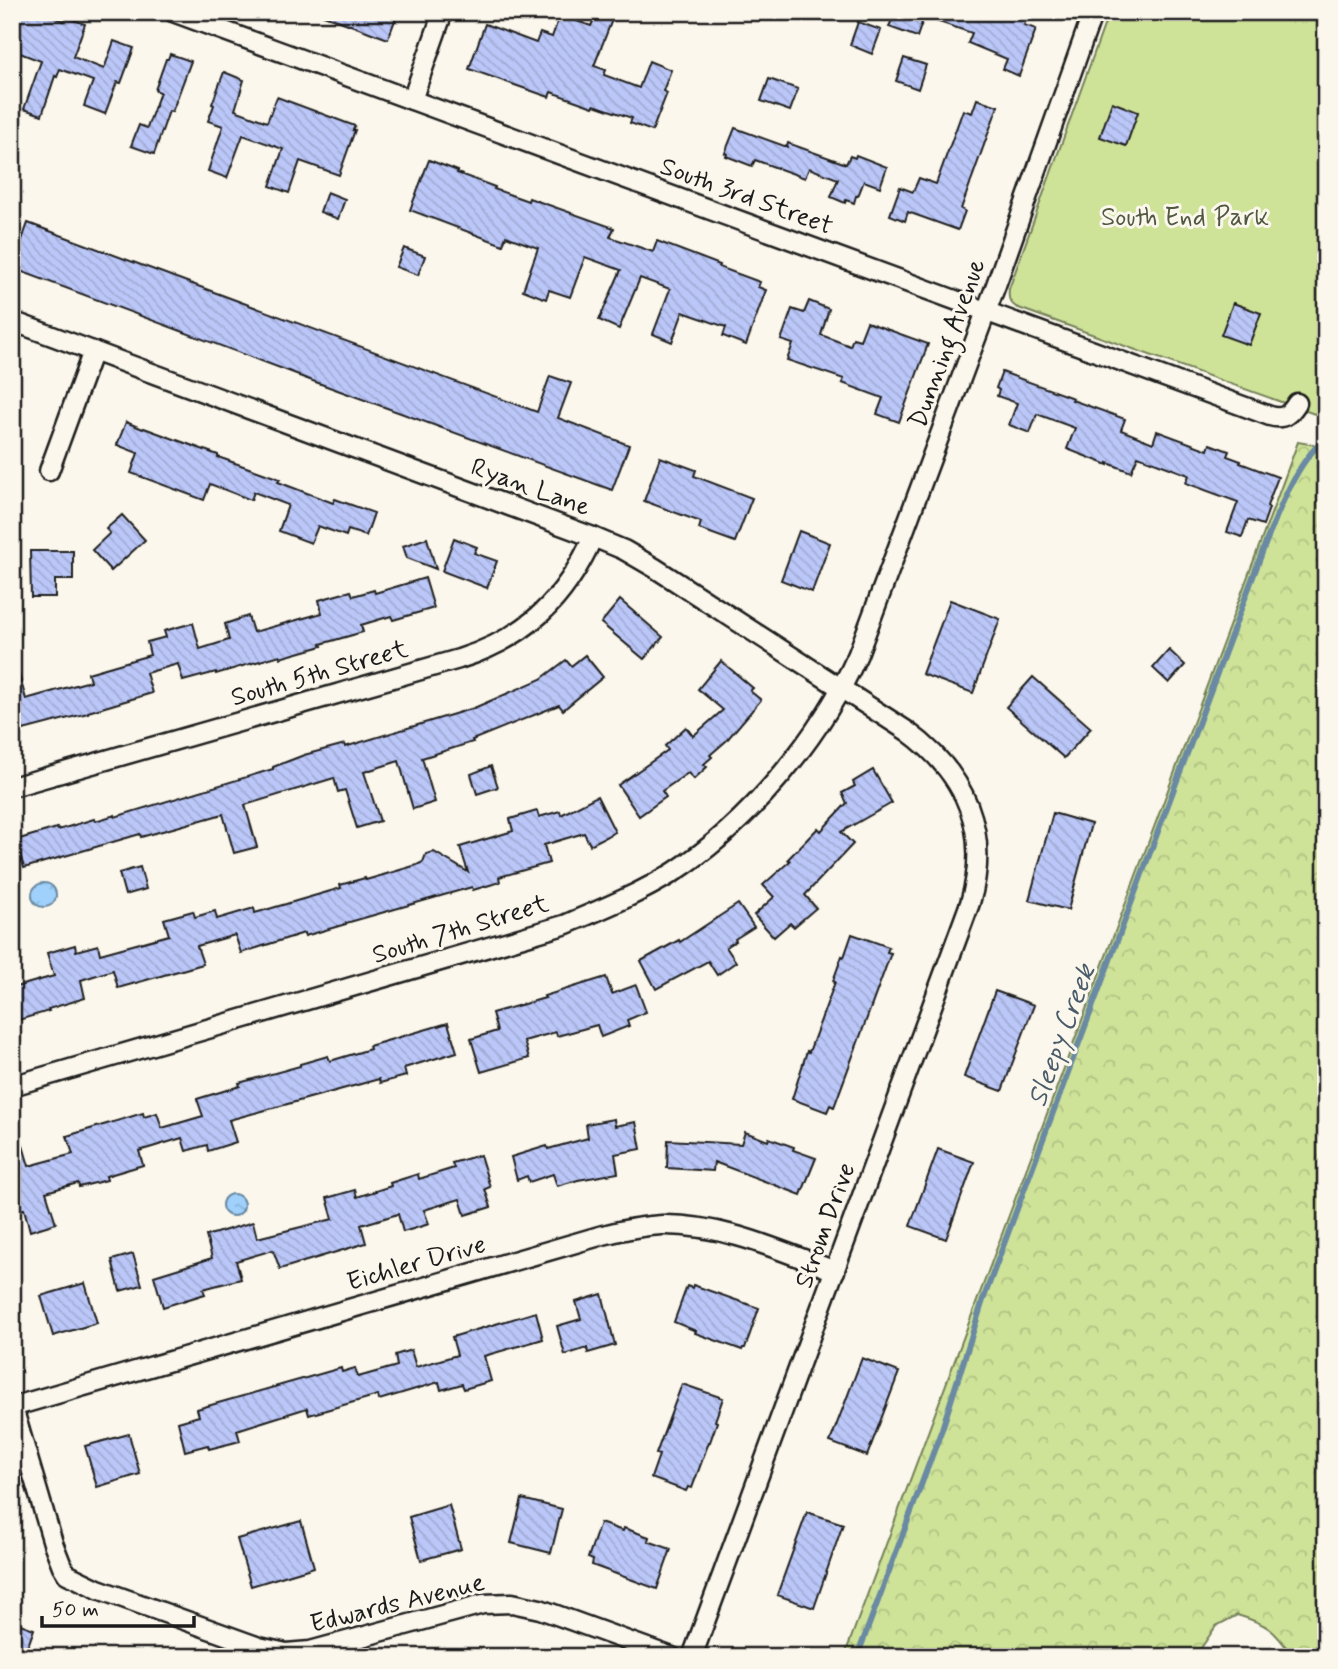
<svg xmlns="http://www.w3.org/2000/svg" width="1338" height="1669" viewBox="0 0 1338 1669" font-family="Mynerve,sans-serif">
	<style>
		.green { fill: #cee398; stroke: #75805a; stroke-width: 2 }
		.forest { fill: url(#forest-crowns); stroke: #75805a; stroke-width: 2 }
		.water { fill: url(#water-ripples); stroke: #6b89a2; stroke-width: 2 }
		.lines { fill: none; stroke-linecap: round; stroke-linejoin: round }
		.stream { stroke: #6b89a2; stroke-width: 6 }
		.building { fill: url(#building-back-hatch); stroke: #1c1c1c; stroke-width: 2 }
		.minor-casing { stroke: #1c1c1c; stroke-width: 23 }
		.minor { stroke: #fbf7ec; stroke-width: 18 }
		.labels { text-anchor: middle; stroke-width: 6; stroke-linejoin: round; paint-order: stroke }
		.street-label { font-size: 26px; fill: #1c1c1c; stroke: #fbf7ec }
		.park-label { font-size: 26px; fill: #515841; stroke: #fbf7ec }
		.water-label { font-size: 28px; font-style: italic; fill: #4a5b6a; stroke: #fbf7ec }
	</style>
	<defs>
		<pattern id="forest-crowns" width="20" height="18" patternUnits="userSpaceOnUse" patternTransform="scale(1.75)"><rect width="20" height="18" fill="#cee398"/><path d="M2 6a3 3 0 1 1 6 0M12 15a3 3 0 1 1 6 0" fill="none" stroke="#b0c282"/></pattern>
		<pattern id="water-ripples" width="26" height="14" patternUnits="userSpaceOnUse" patternTransform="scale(1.75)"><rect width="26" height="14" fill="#9fd1fc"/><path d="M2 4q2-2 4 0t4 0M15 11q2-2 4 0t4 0" fill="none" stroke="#88b3d7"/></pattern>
		<pattern id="building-back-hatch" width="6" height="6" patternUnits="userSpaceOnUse" patternTransform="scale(1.75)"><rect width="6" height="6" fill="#bbc7f8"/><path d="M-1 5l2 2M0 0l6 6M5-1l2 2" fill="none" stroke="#a0aad4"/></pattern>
	</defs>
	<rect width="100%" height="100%" fill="#fbf7ec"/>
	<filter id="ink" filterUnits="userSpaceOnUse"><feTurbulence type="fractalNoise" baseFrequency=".0143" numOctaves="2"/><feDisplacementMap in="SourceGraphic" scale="14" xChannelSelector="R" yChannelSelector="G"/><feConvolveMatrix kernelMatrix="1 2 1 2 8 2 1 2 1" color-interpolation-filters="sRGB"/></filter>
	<g filter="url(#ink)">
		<!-- green -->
		<path class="green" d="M1109,12H1326V418L1016,307C1009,302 1008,298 1009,289Z"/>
		<!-- forest -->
		<path class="forest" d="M1298,442L1326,447V1657H1293C1275,1630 1268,1624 1237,1615L1216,1626L1195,1657H844Z"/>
		<!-- water -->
		<g class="water">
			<circle cx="44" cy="895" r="12"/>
			<circle cx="233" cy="1205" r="11"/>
		</g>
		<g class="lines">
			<!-- stream -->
			<path class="stream" d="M857,1657L942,1429L983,1300L1266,542C1279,511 1297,459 1326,439"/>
		</g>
		<!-- building -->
		<g class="building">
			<path d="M12,12H41L64,21L66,17L85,24L73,57L104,69L114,41L134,48L121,83L117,82L105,114L84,106L93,81L60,69L57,77L55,76L42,115L24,109L41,61L12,50Z"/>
			<path d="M321,12H398L388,39L321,14Z"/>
			<path d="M597,12H615L594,66L606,70L604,75L639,88L649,61L671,70L663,91L667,93L652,131L630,123L632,118L594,105L593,107L551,92L549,97L469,69L485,24L536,43L540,33L552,37L560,15L591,26Z"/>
			<path d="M895,12H1004L1026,20L1024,25L1036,29L1019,76L1003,69L1007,59L968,43L972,33L924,17L917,37L889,27Z"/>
			<path d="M858,22L881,30L872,54L850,45Z"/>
			<path d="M170,54L191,61L172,112L169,111L154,154L131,146L139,125L147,128L160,92L155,90L166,59H168Z"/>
			<path d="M904,58L926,65L918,89L896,81Z"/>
			<path d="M224,72L244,80L235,110L267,122L277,97L355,126L353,130H355L339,175L300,161L289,193L270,186L283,149L243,135L227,178L208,171L223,126L208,121L214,105L212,104Z"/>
			<path d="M769,79L798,89L790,111L761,101Z"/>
			<path d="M977,99L998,106L961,209L965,211L958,230L908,212L905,221L890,215L900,187L913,192L919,178L936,184L963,110L972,113Z"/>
			<path d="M1112,102L1138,112L1126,146L1100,137Z"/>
			<path d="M735,128L787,147L788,143L846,164L850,156L855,158L856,155L887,167L880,187L864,181L858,196H856L854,203L846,200L845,203L831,197L838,179L809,168L805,178L755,160L752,166L726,156L727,154L725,153Z"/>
			<path d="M429,160L458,171L457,173L495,187L494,189L528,201L529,198L614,228L610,237L653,252L657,241L720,265L719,267L760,282L758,287L766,290L746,345L723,336L726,327L683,312L672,342L653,334L670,289L640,278L619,329L599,320L621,270L585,257L570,297L549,290L546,299L523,290L538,248L506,236L503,245L410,210Z"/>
			<path d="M327,192L345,199L338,219L320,212Z"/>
			<path d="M28,223L537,412L550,376L571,383L558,418L629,445L612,490L299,376V375L12,268Z"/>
			<path d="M404,248L425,256L418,275L396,267Z"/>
			<path d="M809,301L829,309L821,335L850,346L853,338L860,340L867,322L928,344L899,422L877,414L883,398L842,383L844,379L787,360L793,344L781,340L792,309L804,313Z"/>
			<path d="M1233,303L1261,313L1249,345L1221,335Z"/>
			<path d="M1002,372L1073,398L1072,400L1125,419L1121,430L1153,443L1157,431L1208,450L1210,444L1229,451L1227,456L1241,461L1240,463L1278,477L1267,506L1269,508L1263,525L1248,520L1242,537L1227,532L1238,502L1186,483L1189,475L1138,456L1131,472L1108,463V465L1067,449L1075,428L1037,414L1030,433L1009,425L1017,403L997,396L999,390L996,388Z"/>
			<path d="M126,422L143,429L144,428L218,455V457L280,479L278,482L333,503L335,499L374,513L366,536L348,530L346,536L318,526L311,543L279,531L288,505L254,492L251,500L210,484L204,500L131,473L138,453L117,445Z"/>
			<path d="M660,457L696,470L694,476L752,498L735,542L699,529L701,522L644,501Z"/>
			<path d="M122,515L145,540L111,571L92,550L110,533L106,529Z"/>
			<path d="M799,531L830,543L812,592L781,580Z"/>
			<path d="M427,538L436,569L407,558L403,546Z"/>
			<path d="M454,538L477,547L474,553L497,561L487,588L442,571Z"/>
			<path d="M30,551H73V580H55V597H31Z"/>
			<path d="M425,578L434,608L393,620L391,616L361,625L363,632L321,644L322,646L280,658V655L216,674V672L183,681L178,664L146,673L152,693L88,712V713L12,733V669L17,668L26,699L90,681L88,673L150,655L147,642L166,637L164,631L193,623L200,649L229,640L225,624L248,616L253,632L261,630L322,613L319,600L351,591L353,596L374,590L375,593Z"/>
			<path d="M620,600L663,637L644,659L601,623Z"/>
			<path d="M950,600L1000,619L973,693L922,674Z"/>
			<path d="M1169,650L1185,665L1169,683L1153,668Z"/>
			<path d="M585,655L603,677L563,710L559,705L472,740L473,742L422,758L435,802L413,809L399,761L364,772L380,821L357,828L345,790L338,792L334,778L245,805L257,847L234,853L223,814L141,837L140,834L24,868L16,840L57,828L58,830L94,819L95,821L115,815V817L273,769V767L304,755L345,744V747L474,708L541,679L566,660L571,666Z"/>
			<path d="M721,661L753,688L750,691L761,700L726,741L710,755L712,757L704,764L707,767L694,779L688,773L662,791L666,797L639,816L618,785L668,750L665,746L686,727L693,736L723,710L698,689Z"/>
			<path d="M1033,677L1091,728L1064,758L1006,707Z"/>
			<path d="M491,766L498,787L477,794L471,774Z"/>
			<path d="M873,770L892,803L841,832L853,844L805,895L816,908L794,927L790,923L774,937L754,915L774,897L763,885L790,861L788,859L818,828L821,831L847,803L842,793L855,786L853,782Z"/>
			<path d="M597,796L615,832L590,845L584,833L544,845L549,863L499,877L500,882L473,890L472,887L346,923V924L305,936L304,933L241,953L235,935L197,946L203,964L118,988L113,970L81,980L85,998L48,1009L49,1011L12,1022V988L54,976L47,953L75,945L76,951L98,945L100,954L169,935L164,919L193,911L195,917L215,911L217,919L254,908L255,913L341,888L340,885L365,878L366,880L417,865L423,862L426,854L434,852L468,872L460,847L513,831L510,819L537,811L539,817L560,811L561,815Z"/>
			<path d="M1053,813L1091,824L1068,910L1029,900Z"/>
			<path d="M140,867L146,889L125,895L119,873Z"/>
			<path d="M738,904L754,927L735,939L736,941L726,947L736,962L717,975L708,961L656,989L641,961L679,940L680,942Z"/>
			<path d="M852,934L889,947L887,952L891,953L834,1107L830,1105L827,1112L792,1099L807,1051L809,1052L835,982L833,981L842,956L844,957Z"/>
			<path d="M606,977L612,994L636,985L646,1012L627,1020L629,1026L601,1037L597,1025L557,1036L556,1032L524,1041L529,1058L481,1072L471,1039L497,1031L492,1013L545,998L544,996Z"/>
			<path d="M995,991L1034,1005L1002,1091L964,1077Z"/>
			<path d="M448,1023L457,1052L404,1068L406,1076L380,1083L379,1079L229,1120L236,1142L208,1151L207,1145L186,1151L182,1138L139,1151L143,1165L106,1176L107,1180L79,1187L78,1183L46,1192L56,1223L30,1231L24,1209L12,1212V1125H17L29,1166L73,1154L67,1136L143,1113L144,1117L157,1113L162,1128L203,1116L197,1099L240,1086L239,1083L300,1066V1064L328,1056L330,1061L370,1049L369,1046Z"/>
			<path d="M614,1119L615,1126L636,1122L641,1149L615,1154L618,1173L578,1180L557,1186L553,1174L529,1182L527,1176L517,1180L511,1157L547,1146L548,1149L588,1138L586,1124Z"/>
			<path d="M745,1132L768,1141L769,1138L794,1147L793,1150L816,1158L801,1195L714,1162L713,1171L667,1168L668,1140L741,1144Z"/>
			<path d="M938,1149L974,1162L946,1239L910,1226Z"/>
			<path d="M480,1155L490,1187L485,1189L491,1207L465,1215L460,1199L424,1210L429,1224L403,1232L398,1214L361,1225L366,1243L280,1269L273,1250L236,1261L241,1279L203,1289L205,1294L163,1307L154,1276L212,1258L206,1236L253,1222L257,1238L333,1219L327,1198L355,1190L357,1197L391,1186L390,1183L418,1174L419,1179L454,1168L452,1163Z"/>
			<path d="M133,1254L142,1285L120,1291L112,1260Z"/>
			<path d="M85,1283L97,1323L53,1336L41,1296Z"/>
			<path d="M693,1285L759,1308L745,1348H743L742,1350L695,1333L696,1331L674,1322L687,1286L692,1288Z"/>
			<path d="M602,1294L615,1345L588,1353L587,1348L565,1355L557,1326L581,1319L576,1302Z"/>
			<path d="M536,1312L543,1339L484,1356L491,1381L464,1389L462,1384L441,1390L439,1382L379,1400L378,1395L309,1415L307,1408L237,1430L240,1441L209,1449L208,1445L185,1451L178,1422L199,1416L197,1409L341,1368L342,1372L355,1368L358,1377L397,1366L395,1355L411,1350L416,1367L457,1355L452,1337Z"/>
			<path d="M862,1358L899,1372L867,1456L830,1442Z"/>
			<path d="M682,1384L723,1398L715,1421L717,1422L710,1442H709L692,1488L688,1487L686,1491L651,1478L659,1455L656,1454Z"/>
			<path d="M129,1434L140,1474L97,1487L85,1446Z"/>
			<path d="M522,1499L562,1509L551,1553L511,1543Z"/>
			<path d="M449,1505L461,1549L421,1560L409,1517Z"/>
			<path d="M807,1512L843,1524L814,1608L777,1595Z"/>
			<path d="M301,1521L314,1567L251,1586L237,1539Z"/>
			<path d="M600,1523L623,1531L624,1528L649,1537L648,1541L671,1549L657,1589L592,1565L593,1560L588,1558Z"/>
			<path d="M12,1621L34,1629L24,1657H12Z"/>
		</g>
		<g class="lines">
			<defs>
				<g id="minor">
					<path d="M173,12L1270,416C1284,420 1290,414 1297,403"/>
					<path d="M412,100L443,12"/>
					<path d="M12,321L593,537L624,550L655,568L907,731C966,774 991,832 970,903L692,1657"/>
					<path d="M49,471L93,351"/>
					<path d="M12,787L459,659C526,638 565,600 593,537"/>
					<path d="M12,1086L564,925C602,909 639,894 674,872C750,823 822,735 858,654L996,285L1093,12"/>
					<path d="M12,1404L53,1543L62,1566L67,1574L98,1589L259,1647L286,1653L310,1651L483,1604L512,1603L540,1609L672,1657"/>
					<path d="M12,1407L603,1235C622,1230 642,1226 662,1225C722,1224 779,1250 835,1271"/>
				</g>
			</defs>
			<!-- minor casing -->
			<use href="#minor" class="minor-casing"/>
			<!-- minor -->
			<use href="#minor" class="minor"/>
		</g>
	</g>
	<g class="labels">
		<!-- street labels -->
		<g class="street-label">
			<text transform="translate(747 195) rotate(20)" y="9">South 3rd Street</text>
			<text transform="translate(946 343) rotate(-70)" y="9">Dunning Avenue</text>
			<text transform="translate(531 486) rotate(20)" y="9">Ryan Lane</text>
			<text transform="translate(319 672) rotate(-16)" y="9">South 5th Street</text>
			<text transform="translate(460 928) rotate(-17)" y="9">South 7th Street</text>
			<text transform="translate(824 1225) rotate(-70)" y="9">Strom Drive</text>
			<text transform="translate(416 1262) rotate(-16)" y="9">Eichler Drive</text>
			<text transform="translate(397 1602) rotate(-14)" y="9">Edwards Avenue</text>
		</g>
		<!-- park labels -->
		<g class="park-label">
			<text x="1185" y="225">South End Park</text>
		</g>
		<!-- water labels -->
		<g class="water-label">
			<text transform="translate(1060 1035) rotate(-70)" y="10">Sleepy Creek</text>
		</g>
	</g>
	<!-- margin -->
	<rect width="1338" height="1669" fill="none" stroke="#fbf7ec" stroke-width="42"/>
	<rect x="21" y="21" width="1296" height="1627" fill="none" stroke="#1c1c1c" stroke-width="2.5" filter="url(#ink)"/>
	<!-- scale -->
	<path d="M42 1616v10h152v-10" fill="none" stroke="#1c1c1c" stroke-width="3.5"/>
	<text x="52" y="1616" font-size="21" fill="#1c1c1c" stroke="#fbf7ec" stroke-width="5" paint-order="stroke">50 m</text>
</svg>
